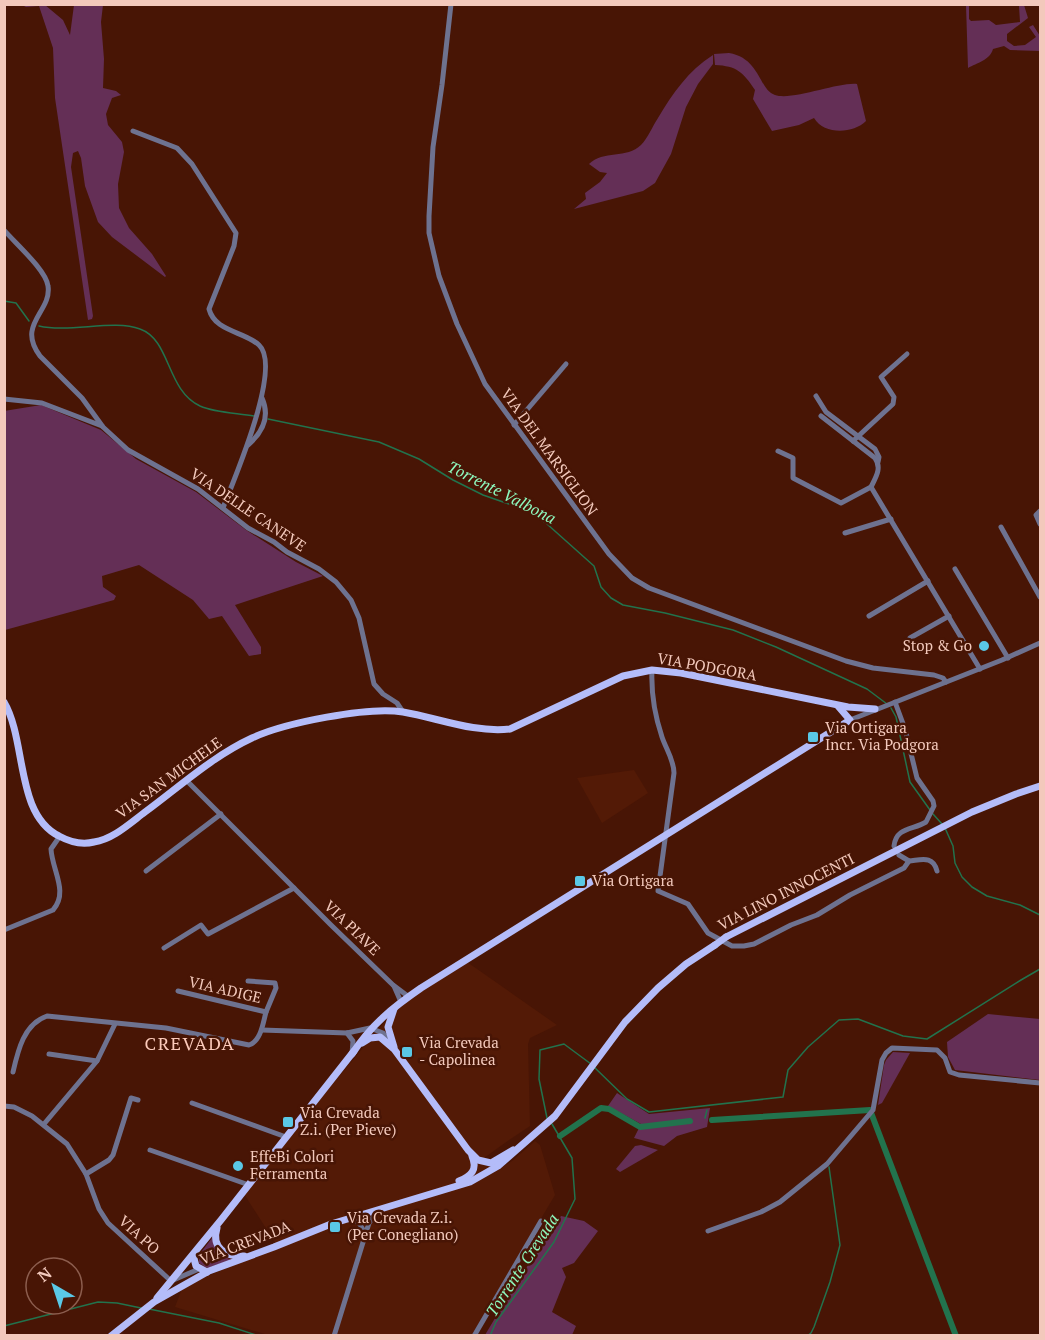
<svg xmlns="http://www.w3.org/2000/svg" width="1045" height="1340" viewBox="0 0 1045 1340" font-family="'PT Serif',serif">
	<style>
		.built { fill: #531a06 }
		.green { fill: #642f56 }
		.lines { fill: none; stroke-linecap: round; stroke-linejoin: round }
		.stream { stroke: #22734d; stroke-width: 1.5 }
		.canal { stroke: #22734d; stroke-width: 6 }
		.minor { stroke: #6e7290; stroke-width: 5 }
		.major { stroke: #b4bcf9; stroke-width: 7 }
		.major-bridge { stroke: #b4bcf9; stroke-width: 7 }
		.poi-dot { fill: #5ac8e6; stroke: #481505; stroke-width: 2 }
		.labels { text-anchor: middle; stroke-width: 5; stroke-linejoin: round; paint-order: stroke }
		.street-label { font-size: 15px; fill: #f3c9bc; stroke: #481505 }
		.poi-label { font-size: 15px; fill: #f3c9bc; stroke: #481505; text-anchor: start }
		.water-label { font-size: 16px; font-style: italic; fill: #8ef9be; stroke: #481505 }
		.quarter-label { font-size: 18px; letter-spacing: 1.5px; fill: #fccaba; stroke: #481505 }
	</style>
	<rect width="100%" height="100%" fill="#481505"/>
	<!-- built -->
	<g class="built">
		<path d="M634,770L648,793L602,823L577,778Z"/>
		<path d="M467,962L557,1025L530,1038L528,1044L530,1126L509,1140L484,1158L493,1173L512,1161L535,1141L540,1145L555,1195L472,1335H268L175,1307L183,1286L278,1247L244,1194L320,1099L394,1011L424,988Z"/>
	</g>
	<!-- green -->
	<g class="green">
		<path d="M22,5H45L63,20L70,35L74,5H103L101,22L104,59L103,88L116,91L121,95L112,98L106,114L108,125L122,142L124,152L118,184L119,208L129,228L152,254L166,276L165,277L112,237L98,222L85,186L81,158L78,151L73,153L71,167L93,316L92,319L88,320L55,98L53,48L39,6L26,7Z"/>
		<path d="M966,5H969V19L971,21L989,20L996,25L1020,22L1019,6L1024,5L1028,18L1007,34V41L1014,46L1025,45L1036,37L1029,27L1033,25L1040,36V51L1010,50L1004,46L993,49C990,60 977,63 968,68Z"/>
		<path d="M729,53C760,58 759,90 775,95C792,101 838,82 857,84L866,121C853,134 824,135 814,118L799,125L772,131L753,99L755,90C743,72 737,66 715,65L714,54Z"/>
		<path d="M713,55V64L698,84L686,107L671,154L655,183L643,191L574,209L586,199L585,193L600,182L607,173L600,172L589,164C603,150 627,159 641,145C648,138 652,127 658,118C673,93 688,71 713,55Z"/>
		<path d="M41,405L101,430L136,459L196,492L246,530L296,562L323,576L235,605L261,647V654L249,656L222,616L209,619L193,600L139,565L102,576L103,587L116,596L114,600L5,630L4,411Z"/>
		<path d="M988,1014L1040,1019V1080L955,1070L948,1057L947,1042Z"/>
		<path d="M893,1052L910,1053L882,1103L878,1105L884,1065L886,1060Z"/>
		<path d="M617,1093L649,1114L710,1108L707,1127L677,1136L664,1146L634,1138L641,1124L608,1106Z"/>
		<path d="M641,1145L658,1150L620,1172L616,1169L635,1146Z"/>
		<path d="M561,1216L584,1221L598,1231L574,1263L562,1268L566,1277L552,1312L576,1326L572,1335H485L516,1283Z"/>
		<path d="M212,1238L218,1253L231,1260L207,1268L199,1263V1255Z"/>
	</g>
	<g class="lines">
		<!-- stream -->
		<g class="stream">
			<path d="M4,301L16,303L29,321"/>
			<path d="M39,326C70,333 114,319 140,329C171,340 166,390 200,406C216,413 237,413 254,416"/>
			<path d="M268,419L379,442L419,459L453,480L483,495L526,510L547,524L594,566L601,587L611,598L623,605L665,613L733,630L776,647L867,689L887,704"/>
			<path d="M891,708L896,717L910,782L930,810"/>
			<path d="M933,814L942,824"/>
			<path d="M945,828L953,846L955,863L962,877L972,887L987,896L1020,905L1040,915"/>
			<path d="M594,1067L627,1099L649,1112L783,1097L788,1070L808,1047L839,1020L858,1019L903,1036L927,1039L1021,980L1040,969"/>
			<path d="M547,1118L539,1079L540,1050L564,1044L591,1064"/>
			<path d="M705,1118L707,1110"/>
			<path d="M149,1309L219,1323L259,1336"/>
			<path d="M4,1326L98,1302L117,1303L141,1308"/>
			<path d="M490,1336L496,1322L554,1242L575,1199L572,1158L552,1124"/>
			<path d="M807,1336L811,1333L814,1327L830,1282L840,1245L829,1167"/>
		</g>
		<!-- canal -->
		<g class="canal">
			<path d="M712,1120L870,1110L956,1336"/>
			<path d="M560,1136L601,1108L609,1109L640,1127L690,1121"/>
		</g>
		<!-- minor -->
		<g class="minor">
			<path d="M451,4L442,85L433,147L429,216V233L439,276L457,324L485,384L609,554L632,578L649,588L846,661L873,668L934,675L943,678L946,682"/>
			<path d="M133,131L177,148L192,164L236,233L234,246L209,309C215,332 244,331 259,345C283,367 234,479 223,508"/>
			<path d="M4,230C15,243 46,270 48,286C52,312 16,324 40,356L82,398L103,427L128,450L198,489L248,528L274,542L287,552L319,569L336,582L351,600L359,618L374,684L383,694L397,703L403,712"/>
			<path d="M816,396L826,412L875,449L879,457L878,462"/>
			<path d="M4,399L42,403L102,426"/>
			<path d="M821,416L875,458C882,468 876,477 871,487L980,669"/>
			<path d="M514,425L566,364"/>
			<path d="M853,441L893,404L894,397L881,377L907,354"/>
			<path d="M248,445C263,432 270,416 262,398"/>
			<path d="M778,451L793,458V478L841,503L871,487"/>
			<path d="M1040,511L1036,515L1040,524"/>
			<path d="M1001,527L1040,597"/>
			<path d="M845,533L891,519"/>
			<path d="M955,569L1008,658"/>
			<path d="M869,616L928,581"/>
			<path d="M910,638L949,616"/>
			<path d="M652,670C651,692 655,716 662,737C666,749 674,760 674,773L658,891L688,904L708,933L732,946H744L754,944L791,925L817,915L850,895L904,868L909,861"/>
			<path d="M850,720L1002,660L1040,643"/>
			<path d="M187,781L331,925L393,985L409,997"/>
			<path d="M894,846C896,827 913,830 926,822L934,806L933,801L917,778L905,729L895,702"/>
			<path d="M899,855L909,861C921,860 933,855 937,871"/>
			<path d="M146,871L221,814"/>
			<path d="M4,930L53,910C69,892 52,870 51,849L60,836"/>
			<path d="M164,948L201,925L208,934L294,888"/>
			<path d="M248,981L275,983L276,988L266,1012"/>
			<path d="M394,986L401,1002"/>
			<path d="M262,1030L347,1033L370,1028L383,1033L391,1044"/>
			<path d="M347,1033L353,1041L352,1054"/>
			<path d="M49,1054L97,1061"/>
			<path d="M13,1072C18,1050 24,1024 47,1016L166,1028L249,1045C261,1041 263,1023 266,1012L178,991"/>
			<path d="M192,1103L286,1137"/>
			<path d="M4,1106L14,1107L32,1116L67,1144L86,1174L99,1209L108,1223L171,1281L199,1269"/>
			<path d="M44,1124L97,1061L115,1024"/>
			<path d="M150,1150L249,1185"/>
			<path d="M86,1174L109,1160L113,1155L131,1098L138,1100"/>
			<path d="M350,1218L359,1223L365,1233"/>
			<path d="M708,1231L761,1212L780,1202L827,1164L873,1110L882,1060L886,1053L892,1048L937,1050L945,1058L950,1072L959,1075L1040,1083"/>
			<path d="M334,1336L369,1223L378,1210"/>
			<path d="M474,1336L541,1221"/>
		</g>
		<!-- major -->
		<g class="major">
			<path d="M4,702C27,741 15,814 59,836C70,842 82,845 94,842C113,839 129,824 145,812C179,787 213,756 252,738C284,723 369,706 403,712C438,718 474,733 510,729L623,676L652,670L681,673L848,707L875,709"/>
			<path d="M726,937L972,812L1016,794L1040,786"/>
			<path d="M362,1043L370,1038L380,1037L394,1049L468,1150L478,1160L491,1163L513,1150"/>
			<path d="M394,1047L388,1027L394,1009"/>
			<path d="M352,1054C372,1024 392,1008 421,988L850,720L838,706"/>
			<path d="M459,1181C471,1176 478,1170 472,1156"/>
			<path d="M217,1228C211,1248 226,1257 244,1256"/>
			<path d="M193,1255L196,1266L207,1272"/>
			<path d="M157,1298L221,1220L354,1051"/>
			<path d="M111,1336L154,1302L209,1271L274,1247L331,1224L470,1182L498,1166L555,1116L625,1022L658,988L686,964L715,945"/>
		</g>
		<!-- major-bridge -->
		<path class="major-bridge" d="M715,945L726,937"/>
	</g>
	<!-- markers -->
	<g class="poi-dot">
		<circle cx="984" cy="646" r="6"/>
		<rect x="807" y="731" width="12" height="12" rx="3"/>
		<rect x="574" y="875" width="12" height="12" rx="3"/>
		<rect x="401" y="1046" width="12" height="12" rx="3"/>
		<rect x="282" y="1116" width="12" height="12" rx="3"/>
		<circle cx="238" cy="1166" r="6"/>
		<rect x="329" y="1221" width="12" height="12" rx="3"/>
	</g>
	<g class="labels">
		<!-- street labels -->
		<g class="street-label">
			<text transform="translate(549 452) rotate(54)" y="5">VIA DEL MARSIGLION</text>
			<text transform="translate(248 510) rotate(34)" y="5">VIA DELLE CANEVE</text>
			<text transform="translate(707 667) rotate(10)" y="5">VIA PODGORA</text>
			<text transform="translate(169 778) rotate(-36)" y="5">VIA SAN MICHELE</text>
			<text transform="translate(786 892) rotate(-27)" y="5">VIA LINO INNOCENTI</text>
			<text transform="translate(352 928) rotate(44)" y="5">VIA PIAVE</text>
			<text transform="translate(225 990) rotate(13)" y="5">VIA ADIGE</text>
			<text transform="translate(139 1235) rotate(42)" y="5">VIA PO</text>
			<text transform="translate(245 1243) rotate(-21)" y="5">VIA CREVADA</text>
		</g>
		<!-- poi labels -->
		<g class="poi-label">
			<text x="972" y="651" text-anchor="end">Stop &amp; Go</text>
			<text x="825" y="733">Via Ortigara<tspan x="825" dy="17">Incr. Via Podgora</tspan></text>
			<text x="592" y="886">Via Ortigara</text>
			<text x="419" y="1048">Via Crevada<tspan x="419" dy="17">- Capolinea</tspan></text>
			<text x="300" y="1118">Via Crevada<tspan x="300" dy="17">Z.i. (Per Pieve)</tspan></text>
			<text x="250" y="1162">EffeBi Colori<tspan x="250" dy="17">Ferramenta</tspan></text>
			<text x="347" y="1223">Via Crevada Z.i.<tspan x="347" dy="17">(Per Conegliano)</tspan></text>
		</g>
		<!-- water labels -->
		<g class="water-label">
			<text transform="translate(502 492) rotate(27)" y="6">Torrente Valbona</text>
			<text transform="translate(522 1265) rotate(-57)" y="6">Torrente Crevada</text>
		</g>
		<!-- quarter labels -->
		<g class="quarter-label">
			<text x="190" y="1050">CREVADA</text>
		</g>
	</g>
	<!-- border -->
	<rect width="1045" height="1340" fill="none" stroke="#f3c9bc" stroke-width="12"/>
	<!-- north arrow -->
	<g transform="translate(54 1286) rotate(321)"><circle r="28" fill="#481505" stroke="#8c5d4e" stroke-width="1.5"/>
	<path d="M0-4.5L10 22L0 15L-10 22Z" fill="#5ac8e6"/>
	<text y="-9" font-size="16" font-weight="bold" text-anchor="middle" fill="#f3c9bc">N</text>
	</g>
</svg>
